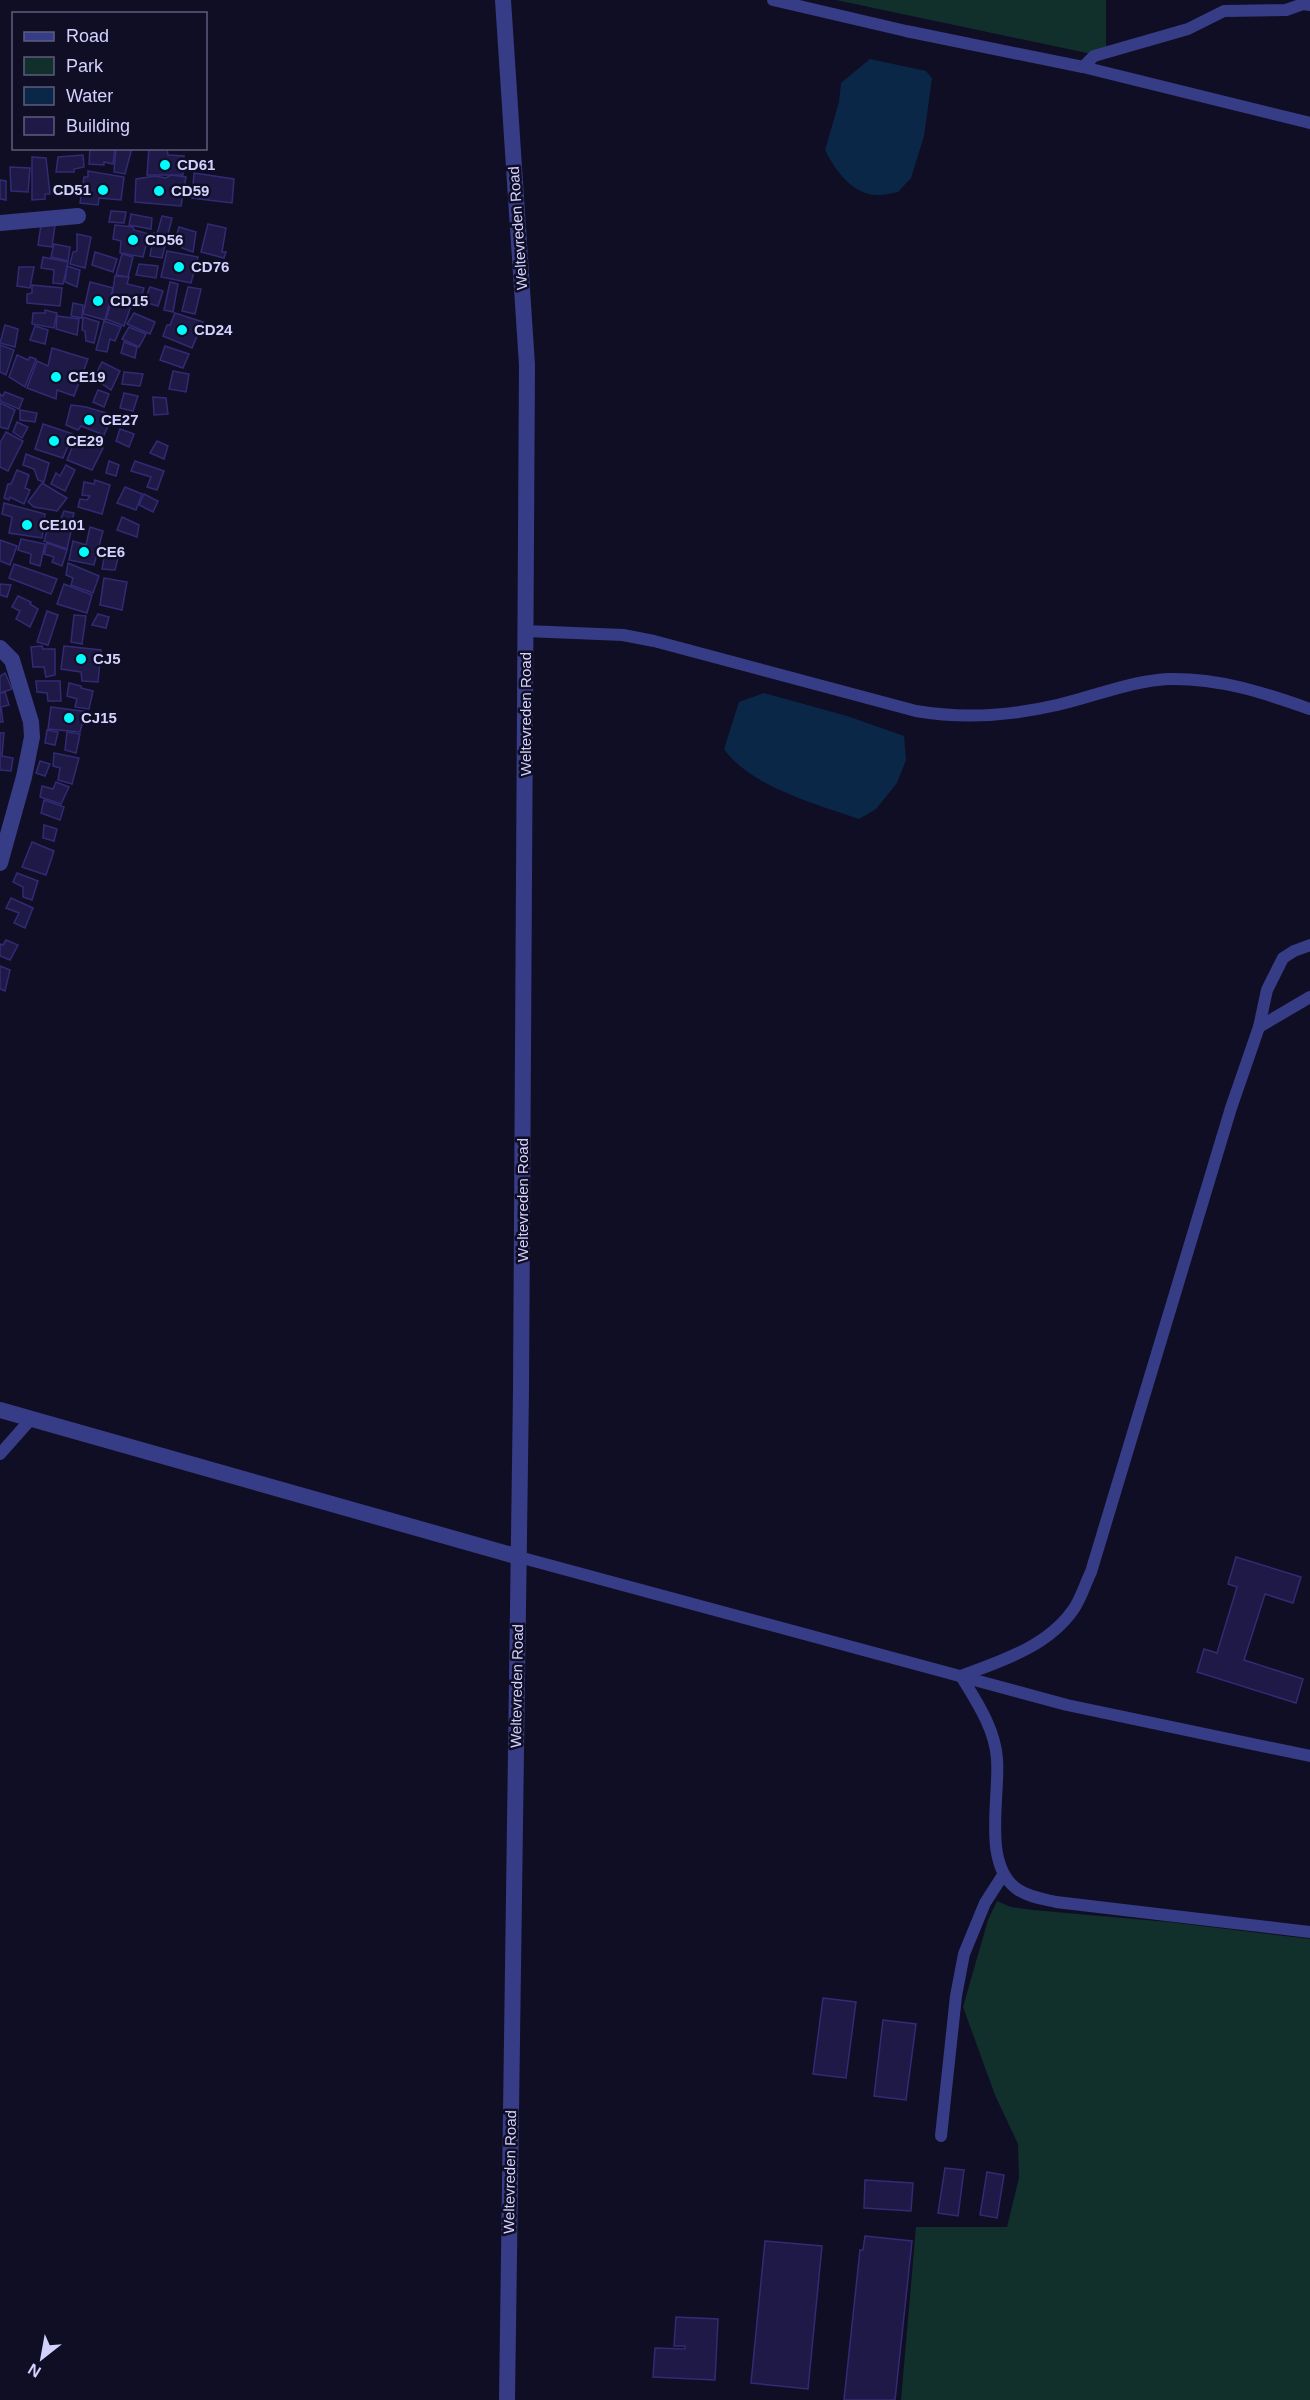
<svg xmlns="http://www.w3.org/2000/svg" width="1310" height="2400" viewBox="0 0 1310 2400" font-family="Arial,sans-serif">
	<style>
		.green { fill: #112f2b }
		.water { fill: #0a2748 }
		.building { fill: #1e1947; stroke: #322b74; stroke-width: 1.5 }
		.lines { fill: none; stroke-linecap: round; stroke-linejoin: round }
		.service { stroke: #373c86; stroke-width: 12 }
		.minor { stroke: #373c86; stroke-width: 16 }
		.tertiary { stroke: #373c86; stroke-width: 16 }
		.poi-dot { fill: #00fcfd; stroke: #100e25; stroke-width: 2 }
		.labels { text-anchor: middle; stroke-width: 5; stroke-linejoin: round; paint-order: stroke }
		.poi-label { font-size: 15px; font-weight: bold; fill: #d3d2ff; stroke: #100e25; text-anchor: start }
		.street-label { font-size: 15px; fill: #d3d2ff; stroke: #100e25 }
	</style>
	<rect width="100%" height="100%" fill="#100e25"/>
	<!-- green -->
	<g class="green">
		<path d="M836,0H1106V57Z"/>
		<path d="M997,1901L1011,1907L1033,1910L1169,1922L1310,1939V2400H901L916,2227H1007L1019,2178L1018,2144L995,2095L963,2007L988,1920Z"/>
	</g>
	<!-- water -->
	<g class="water">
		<path d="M870,59L926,71L932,78L924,136L911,178L898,192C892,193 885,195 879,195C853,196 835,170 825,150L839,102L841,83Z"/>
		<path d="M764,693L847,716L904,736L906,760L897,783L876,809L859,819C816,804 751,787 724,749L739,702Z"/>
	</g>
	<!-- building -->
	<g class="building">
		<path d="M90,148H115L113,164L104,162V165L89,164Z"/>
		<path d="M116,148H132L125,174L114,172Z"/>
		<path d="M149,148H167L168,155L184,156L183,175H147Z"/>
		<path d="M83,155L84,167L74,169V172H56L58,157Z"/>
		<path d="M32,157L46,158L50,194H45V199L32,200Z"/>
		<path d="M10,167L30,168L28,192L11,191Z"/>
		<path d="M88,171L124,177L121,200L99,198L98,205L80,203L84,177H88Z"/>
		<path d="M194,173L234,179L232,203L192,198Z"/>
		<path d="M171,175L186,177L181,206L135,202L136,179L155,176L166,178Z"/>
		<path d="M0,180L6,181V200L0,199Z"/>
		<path d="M111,211L126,212L124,223L109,222Z"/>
		<path d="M131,214L152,218L151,229L129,225Z"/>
		<path d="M162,216L172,218L162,258L150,256L154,233L157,234Z"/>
		<path d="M208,224L226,228L222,252H226L224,258L201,252Z"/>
		<path d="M41,225H55L52,247L38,245Z"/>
		<path d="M115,225L133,227L134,230L149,234L143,257L120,253L121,241L113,239Z"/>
		<path d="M179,227L196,232L193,252L182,248L183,239L176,238Z"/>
		<path d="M77,234L91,237L85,268L70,264L73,252L77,251Z"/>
		<path d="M54,244L70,247L68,261L51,257Z"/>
		<path d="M167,251L198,257L191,283L161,277Z"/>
		<path d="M95,252L117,259L113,272L92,265Z"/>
		<path d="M122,254L133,257L128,277L116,275Z"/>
		<path d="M43,257L68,262L63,284L53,283L54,270L41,268Z"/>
		<path d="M139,264L158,266L156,278L136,275Z"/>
		<path d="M67,266L80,270L77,287L65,282Z"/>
		<path d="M19,267H34L30,288L17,286Z"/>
		<path d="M115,276L129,277L127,284L144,288L139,303L112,296Z"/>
		<path d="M90,282L113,288L105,320L83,314Z"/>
		<path d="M170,282L178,284L173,312L164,310Z"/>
		<path d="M32,285L62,288L60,306L27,303V294L32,293Z"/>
		<path d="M150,287L163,291L158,306L144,302Z"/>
		<path d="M188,287L201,289L195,314L182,311Z"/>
		<path d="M113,296L132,303L124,326L106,319Z"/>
		<path d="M73,303L83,305L82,318L71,316Z"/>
		<path d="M45,310L57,313L54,328L32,324L33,313H45Z"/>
		<path d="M134,313L155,322L150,334L127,324Z"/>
		<path d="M175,313L203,322L192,348L163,336L167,325H170Z"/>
		<path d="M57,316L79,319L77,335L56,329Z"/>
		<path d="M83,317L99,322L94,343L86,341L85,331L82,330Z"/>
		<path d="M104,321L121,327L115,341L110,339L107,352L96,350Z"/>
		<path d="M5,325L18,329L15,347L0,343Z"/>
		<path d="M35,326L48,330L45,344L30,340Z"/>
		<path d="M129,327L146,334L139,347L122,339Z"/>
		<path d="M124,342L137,347L135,358L121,353Z"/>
		<path d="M0,345L14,350L6,375L0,372Z"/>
		<path d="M165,346L189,354L183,368L160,360Z"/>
		<path d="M52,348L88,359L74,396L57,390L56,399L27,388L37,361L48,366Z"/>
		<path d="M17,355L28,360L30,357L36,359L25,387L9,377Z"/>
		<path d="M102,362L120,371L111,390L94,378Z"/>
		<path d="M173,371L189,374L186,392L169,389Z"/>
		<path d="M124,372L143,374L140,386L122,384Z"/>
		<path d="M98,390L109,394L104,407L93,402Z"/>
		<path d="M5,392L23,399L19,409L0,401V394L3,396Z"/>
		<path d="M124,393L138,396L133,411L120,408Z"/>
		<path d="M153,397L166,398L168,414L154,415Z"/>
		<path d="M0,403L15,410L8,429L0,427Z"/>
		<path d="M71,405L86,407L113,415L104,435L81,426L78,430L66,425Z"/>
		<path d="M20,410L37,413L35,422L20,420Z"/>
		<path d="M17,422L28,427L22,438L13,432Z"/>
		<path d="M43,424L73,434L63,458L35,449Z"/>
		<path d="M120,429L134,434L129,447L116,441Z"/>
		<path d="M6,432L23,441L8,471L0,467V443Z"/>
		<path d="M77,435L103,448L92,470L67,460Z"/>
		<path d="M157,441L168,446L164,459L150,453Z"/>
		<path d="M26,454L49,463L44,482L38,480L34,469L23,465Z"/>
		<path d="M109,461L119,465L116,476L106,473Z"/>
		<path d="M135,461L164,471L157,490L147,487L151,477L131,471Z"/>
		<path d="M66,465L75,470L65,491L51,484L56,473L60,476Z"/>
		<path d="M17,470L29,475L25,488L30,490L24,504L10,497L9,500L4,498L8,484H11Z"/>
		<path d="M95,480L110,485L102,514L78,507L80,499L87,500L90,496L82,495L84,482L94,484Z"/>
		<path d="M42,483L67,498L57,511L34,507L28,502Z"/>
		<path d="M125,487L142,494L136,510L117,503Z"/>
		<path d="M144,494L158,501L153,512L139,505Z"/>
		<path d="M4,503L45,514L42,538L9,533L12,517L2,514Z"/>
		<path d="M64,511L74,513L71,525L60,521Z"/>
		<path d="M122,517L139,525L137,537L117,530Z"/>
		<path d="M50,521L72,527L67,549L44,541Z"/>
		<path d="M90,527L103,531L94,565L69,560L73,541L86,545Z"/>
		<path d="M21,539L45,544L40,566L30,563L31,554L18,550Z"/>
		<path d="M0,540L17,546L10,565L0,561Z"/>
		<path d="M47,543L67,550L62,566L52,562L54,557L44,554Z"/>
		<path d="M105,553L119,554L115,570L102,569Z"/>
		<path d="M68,563L99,576L93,593L71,585L73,578L66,575Z"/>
		<path d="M14,564L57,579L51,594L9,578Z"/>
		<path d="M104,578L127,582L122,610L100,605Z"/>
		<path d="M0,584L11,585L7,597L0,595Z"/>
		<path d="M64,584L92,595L87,613L57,604Z"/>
		<path d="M18,596L31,602L30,604L38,609L30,627L16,619L20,611L12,607Z"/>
		<path d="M47,611L58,615L48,645L37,642Z"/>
		<path d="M98,614L109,617L106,628L92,625Z"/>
		<path d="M74,615L86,616L82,644L71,642Z"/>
		<path d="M42,646L43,649H55V675L46,677L44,667H33L31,647Z"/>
		<path d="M64,646L101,650L98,682L82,681L81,672L61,669Z"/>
		<path d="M5,673L12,689L0,693V676Z"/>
		<path d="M36,681H60L61,701H48L47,693L37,692Z"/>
		<path d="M69,683L81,686V688L93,691L89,709L75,707L77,699L67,696Z"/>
		<path d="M5,692L9,705L1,707L3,722H0V693Z"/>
		<path d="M51,707L89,712L88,723L82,724L80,732L48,729Z"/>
		<path d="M47,730L58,732L55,745L45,743Z"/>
		<path d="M67,732L80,734L76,753L65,750Z"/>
		<path d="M0,733H4L2,756L13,758L11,771L0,770Z"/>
		<path d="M54,753L79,758L72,784L58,780L60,768L53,766Z"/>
		<path d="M40,761L50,764L45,776L36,773Z"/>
		<path d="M56,782L69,787L61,804L40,797L42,786L53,789Z"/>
		<path d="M44,800L64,807L60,820L41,813Z"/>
		<path d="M44,825L57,829L54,841L43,838Z"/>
		<path d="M32,842L54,851L46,875L22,867Z"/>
		<path d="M17,873L38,881L32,900L23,897V887L13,882Z"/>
		<path d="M11,898L33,908L25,928L14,923L19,913L6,908Z"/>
		<path d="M6,940L18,945L10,960L0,956V944L3,945Z"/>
		<path d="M0,966L10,970L5,991L0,989Z"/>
		<path d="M1236,1557L1301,1577L1293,1603L1265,1594L1244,1660L1303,1679L1296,1703L1197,1672L1204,1649L1217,1653L1237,1587L1228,1584Z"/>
		<path d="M823,1998L856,2002L846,2078L813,2074Z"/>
		<path d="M883,2020L916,2024L906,2100L874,2096Z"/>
		<path d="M945,2168L964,2170L958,2216L938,2213Z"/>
		<path d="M987,2172L1004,2175L997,2218L980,2215Z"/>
		<path d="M865,2180L913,2183L911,2211L864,2208Z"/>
		<path d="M865,2236L912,2241L895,2400H844L860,2250H863Z"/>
		<path d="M765,2241L822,2246L808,2389L751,2383Z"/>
		<path d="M676,2317L718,2319L715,2380L653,2377L655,2348L685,2349V2346H674Z"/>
	</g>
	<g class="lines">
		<!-- service -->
		<g class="service">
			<path d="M773,0L906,31L1083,67L1310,123"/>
			<path d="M1083,67L1094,56L1188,29L1224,11L1286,10L1303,4L1310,5"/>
			<path d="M526,631L623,635L654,641L916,711C963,719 1010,716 1057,705C1093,697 1130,681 1168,679C1219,678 1262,692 1310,709"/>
			<path d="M1259,1027L1310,997"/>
			<path d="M0,1454L31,1419"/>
			<path d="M519,1557L1067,1705L1310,1756"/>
			<path d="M961,1676C1001,1661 1047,1647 1073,1610C1081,1599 1085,1584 1091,1572L1231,1108L1259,1027L1267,990L1283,958L1294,951L1310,945"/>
			<path d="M961,1676C976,1701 995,1728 997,1759C1000,1797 982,1864 1017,1889C1028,1897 1043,1899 1056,1902L1310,1932"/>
			<path d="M941,2136L956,1996L964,1954L985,1903L1003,1875"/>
		</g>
		<!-- minor -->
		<g class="minor">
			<path d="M0,223L78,216"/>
			<path d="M0,648L12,660L31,722L32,737L24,777L0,863"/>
			<path d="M0,1410L519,1557"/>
		</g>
		<!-- tertiary -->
		<path class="tertiary" d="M503,0L527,365L521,1391L507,2400"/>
	</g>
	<!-- markers -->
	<g class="poi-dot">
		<circle cx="165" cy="165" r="6"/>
		<circle cx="103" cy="190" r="6"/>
		<circle cx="159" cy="191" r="6"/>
		<circle cx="133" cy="240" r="6"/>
		<circle cx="179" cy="267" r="6"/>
		<circle cx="98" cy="301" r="6"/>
		<circle cx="182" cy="330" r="6"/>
		<circle cx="56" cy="377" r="6"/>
		<circle cx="89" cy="420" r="6"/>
		<circle cx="54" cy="441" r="6"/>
		<circle cx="27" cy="525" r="6"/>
		<circle cx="84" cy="552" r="6"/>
		<circle cx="81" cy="659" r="6"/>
		<circle cx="69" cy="718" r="6"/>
	</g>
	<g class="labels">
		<!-- poi labels -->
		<g class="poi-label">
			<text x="177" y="170">CD61</text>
			<text x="91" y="195" text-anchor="end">CD51</text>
			<text x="171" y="196">CD59</text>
			<text x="145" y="245">CD56</text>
			<text x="191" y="272">CD76</text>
			<text x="110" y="306">CD15</text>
			<text x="194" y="335">CD24</text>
			<text x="68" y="382">CE19</text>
			<text x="101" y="425">CE27</text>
			<text x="66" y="446">CE29</text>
			<text x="39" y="530">CE101</text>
			<text x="96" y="557">CE6</text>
			<text x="93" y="664">CJ5</text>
			<text x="81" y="723">CJ15</text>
		</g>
		<!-- street labels -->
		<g class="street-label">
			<text transform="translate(518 228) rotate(-94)" y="5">Weltevreden Road</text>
			<text transform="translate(526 714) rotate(-90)" y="5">Weltevreden Road</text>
			<text transform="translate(523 1200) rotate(-90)" y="5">Weltevreden Road</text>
			<text transform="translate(517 1686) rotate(-89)" y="5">Weltevreden Road</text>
			<text transform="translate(510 2172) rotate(-89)" y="5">Weltevreden Road</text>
		</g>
	</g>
	<!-- legend -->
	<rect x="12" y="12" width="195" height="138" fill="#100e25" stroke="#5e5c7c" stroke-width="1.5"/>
	<rect x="24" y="32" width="30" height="9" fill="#373c86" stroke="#5e5c7c" stroke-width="1.5"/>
	<text x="66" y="42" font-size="18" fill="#d3d2ff">Road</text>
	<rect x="24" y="57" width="30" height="18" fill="#112f2b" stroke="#5e5c7c" stroke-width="1.5"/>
	<text x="66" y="72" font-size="18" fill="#d3d2ff">Park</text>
	<rect x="24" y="87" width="30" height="18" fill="#0a2748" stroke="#5e5c7c" stroke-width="1.5"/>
	<text x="66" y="102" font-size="18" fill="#d3d2ff">Water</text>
	<rect x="24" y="117" width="30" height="18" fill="#1e1947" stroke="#5e5c7c" stroke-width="1.5"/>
	<text x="66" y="132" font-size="18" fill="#d3d2ff">Building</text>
	<!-- north arrow -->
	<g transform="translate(42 2358) rotate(211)" stroke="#100e25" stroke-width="4.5" paint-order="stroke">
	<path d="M0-4.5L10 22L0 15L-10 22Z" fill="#d3d2ff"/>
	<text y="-9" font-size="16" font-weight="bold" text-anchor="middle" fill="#d3d2ff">N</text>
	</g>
</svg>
